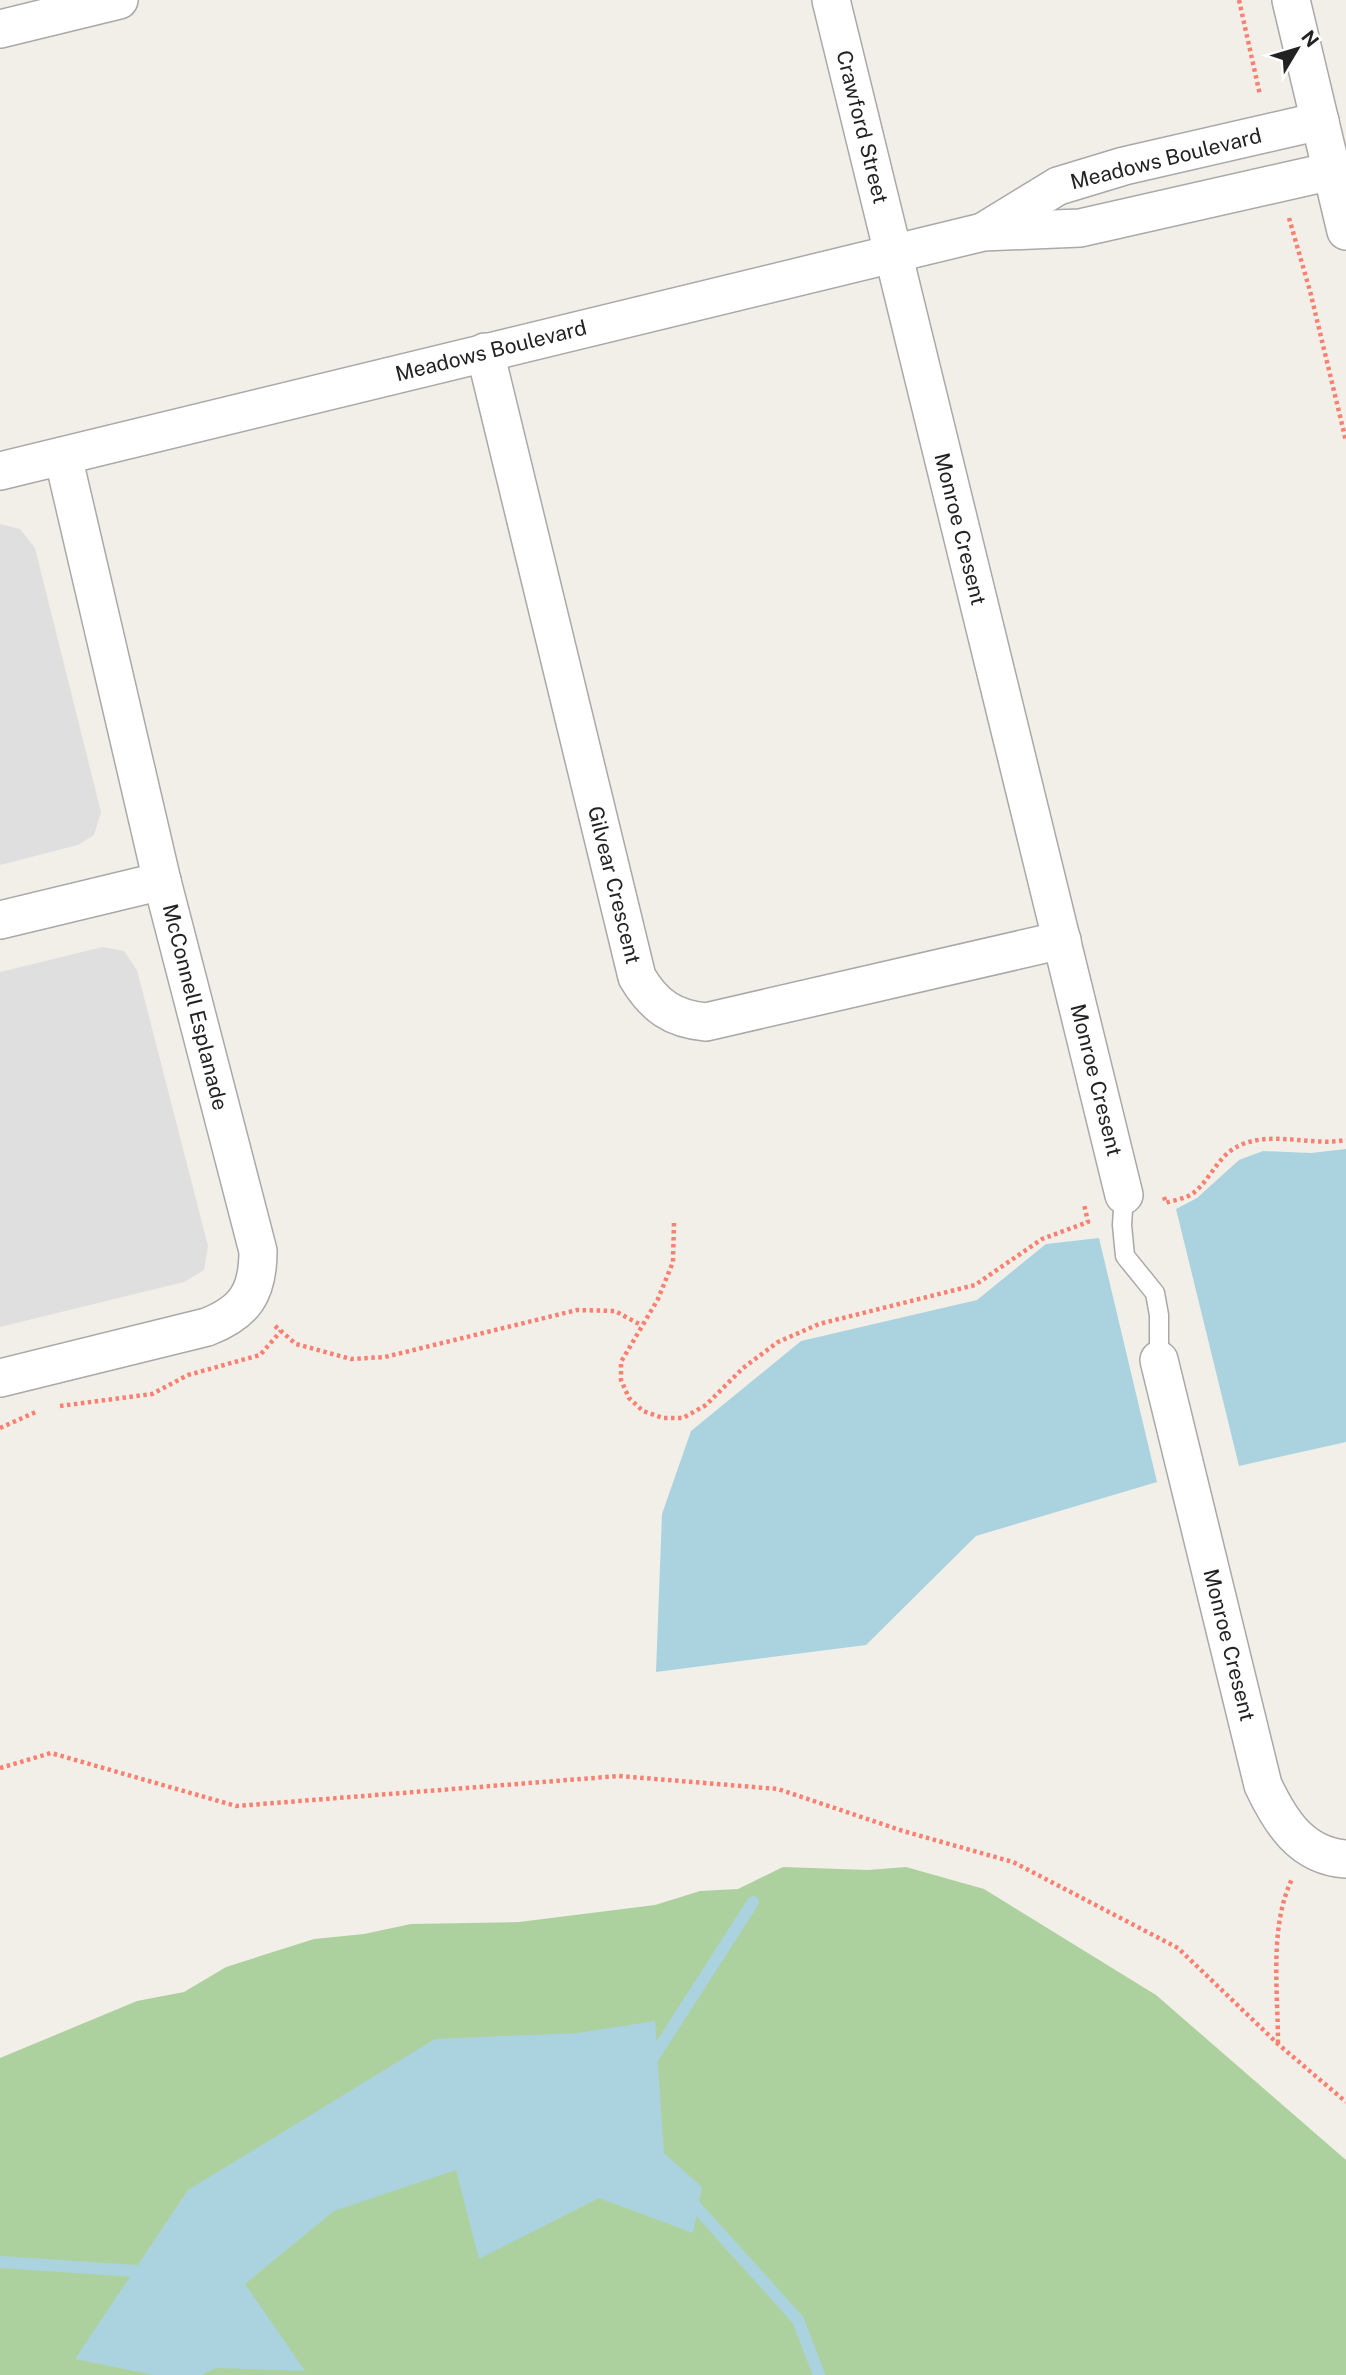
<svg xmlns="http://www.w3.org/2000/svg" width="1346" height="2375" viewBox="0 0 1346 2375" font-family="'Public Sans',sans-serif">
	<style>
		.residential { fill: #e0dfdf }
		.forest { fill: #add19e }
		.water { fill: #aad3df }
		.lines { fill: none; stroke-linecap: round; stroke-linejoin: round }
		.stream { stroke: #aad3df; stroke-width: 12 }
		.service-casing { stroke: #a9a9a9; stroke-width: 21 }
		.minor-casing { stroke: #a9a9a9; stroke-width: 40 }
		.path { stroke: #fa8072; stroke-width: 4.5; stroke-dasharray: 3.5 3.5; stroke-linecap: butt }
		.service { stroke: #fff; stroke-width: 18 }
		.minor { stroke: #fff; stroke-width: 37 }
		.labels { text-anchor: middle; stroke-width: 7; stroke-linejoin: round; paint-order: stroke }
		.street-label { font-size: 21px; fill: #222; stroke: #fff }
	</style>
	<rect width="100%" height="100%" fill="#f2efe9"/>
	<!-- residential -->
	<g class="residential">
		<path d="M0,524L20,529L35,548L101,812L94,835L78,845L0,865Z"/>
		<path d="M103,947L124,951L137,970L208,1246L204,1270L184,1282L0,1327V972Z"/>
	</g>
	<!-- forest -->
	<path class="forest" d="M783,1867L868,1870L906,1867L984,1889L1156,1995L1346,2160V2375H0V2058L137,2001L184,1992L226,1967L314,1939L364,1934L411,1924L519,1922L655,1905L700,1891L738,1889Z"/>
	<!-- water -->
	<g class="water">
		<path d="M1346,1149V1442L1239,1466L1176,1209L1197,1198L1239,1160L1263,1151L1311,1153Z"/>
		<path d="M1099,1238L1157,1482L976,1536L866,1645L656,1672L662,1514L691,1431L801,1341L977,1300L1046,1244Z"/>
		<path d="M655,2021L664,2153L702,2187L693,2233L599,2198L479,2259L456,2170L334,2211L245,2284L305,2371L216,2368L201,2375H154L75,2359L188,2190L435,2039L578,2033Z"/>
	</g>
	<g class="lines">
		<!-- stream -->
		<g class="stream">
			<path d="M649,2064L753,1902"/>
			<path d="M688,2198L798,2320L819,2375"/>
			<path d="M0,2262L150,2272"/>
		</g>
		<defs>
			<path id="service" d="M1124,1195L1122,1225L1125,1256L1155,1293L1159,1315V1360"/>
			<g id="minor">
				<path d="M831,0L1124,1195"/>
				<path d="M1291,0L1346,231"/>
				<path d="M0,29L119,0"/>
				<path d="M986,230L1058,186L1124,166L1320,121"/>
				<path d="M485,352L637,977C654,1006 673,1019 706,1022L1062,940"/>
				<path d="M0,471L983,232L1080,228L1332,171"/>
				<path d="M0,920L162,881"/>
				<path d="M1159,1360L1263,1785C1280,1821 1301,1856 1346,1859"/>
				<path d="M0,1378L207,1327C245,1312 258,1293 258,1251L162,881L63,456"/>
			</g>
		</defs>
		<!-- service casing -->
		<use href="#service" class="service-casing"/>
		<!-- minor casing -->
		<use href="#minor" class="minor-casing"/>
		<!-- path -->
		<g class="path">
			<path d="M1239,0L1260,95"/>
			<path d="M1289,218L1310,291L1346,441"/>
			<path d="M1164,1197L1166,1203C1173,1200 1185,1199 1192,1194C1208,1183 1216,1160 1233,1149C1267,1128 1309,1147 1346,1140"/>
			<path d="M674,1223L673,1262L658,1299L621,1362V1380L629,1398L643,1411L663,1418H683L706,1405L743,1368L778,1342L819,1324L975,1285L1042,1239L1088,1222L1084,1204"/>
			<path d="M275,1326L296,1344L351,1359L385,1357L577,1310L615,1311L641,1325"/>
			<path d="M60,1406L152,1394L188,1375L260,1355L281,1331"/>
			<path d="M0,1428L38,1411"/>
			<path d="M0,1768L51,1753L236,1806L619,1776L778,1789L903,1831L1013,1862L1178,1948L1278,2044L1346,2102"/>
			<path d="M1278,2043C1278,1991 1269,1927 1292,1879"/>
		</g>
		<!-- service -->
		<use href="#service" class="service"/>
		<!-- minor -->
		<use href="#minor" class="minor"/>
	</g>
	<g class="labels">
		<!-- street labels -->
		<g class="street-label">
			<text transform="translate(862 127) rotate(76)" y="7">Crawford Street</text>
			<text transform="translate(1166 159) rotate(-14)" y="7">Meadows Boulevard</text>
			<text transform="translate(491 351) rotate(-14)" y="7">Meadows Boulevard</text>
			<text transform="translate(960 529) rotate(76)" y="7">Monroe Cresent</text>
			<text transform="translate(614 885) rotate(76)" y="7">Gilvear Crescent</text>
			<text transform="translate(195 1007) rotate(76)" y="7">McConnell Esplanade</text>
			<text transform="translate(1096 1080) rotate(76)" y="7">Monroe Cresent</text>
			<text transform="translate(1229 1645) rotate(76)" y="7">Monroe Cresent</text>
		</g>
	</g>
	<!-- north arrow -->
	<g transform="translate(1297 49) rotate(52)" stroke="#ffffff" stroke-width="5" paint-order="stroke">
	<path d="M0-5L12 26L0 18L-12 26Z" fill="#222222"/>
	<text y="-10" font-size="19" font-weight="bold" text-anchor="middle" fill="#222222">N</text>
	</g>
</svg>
